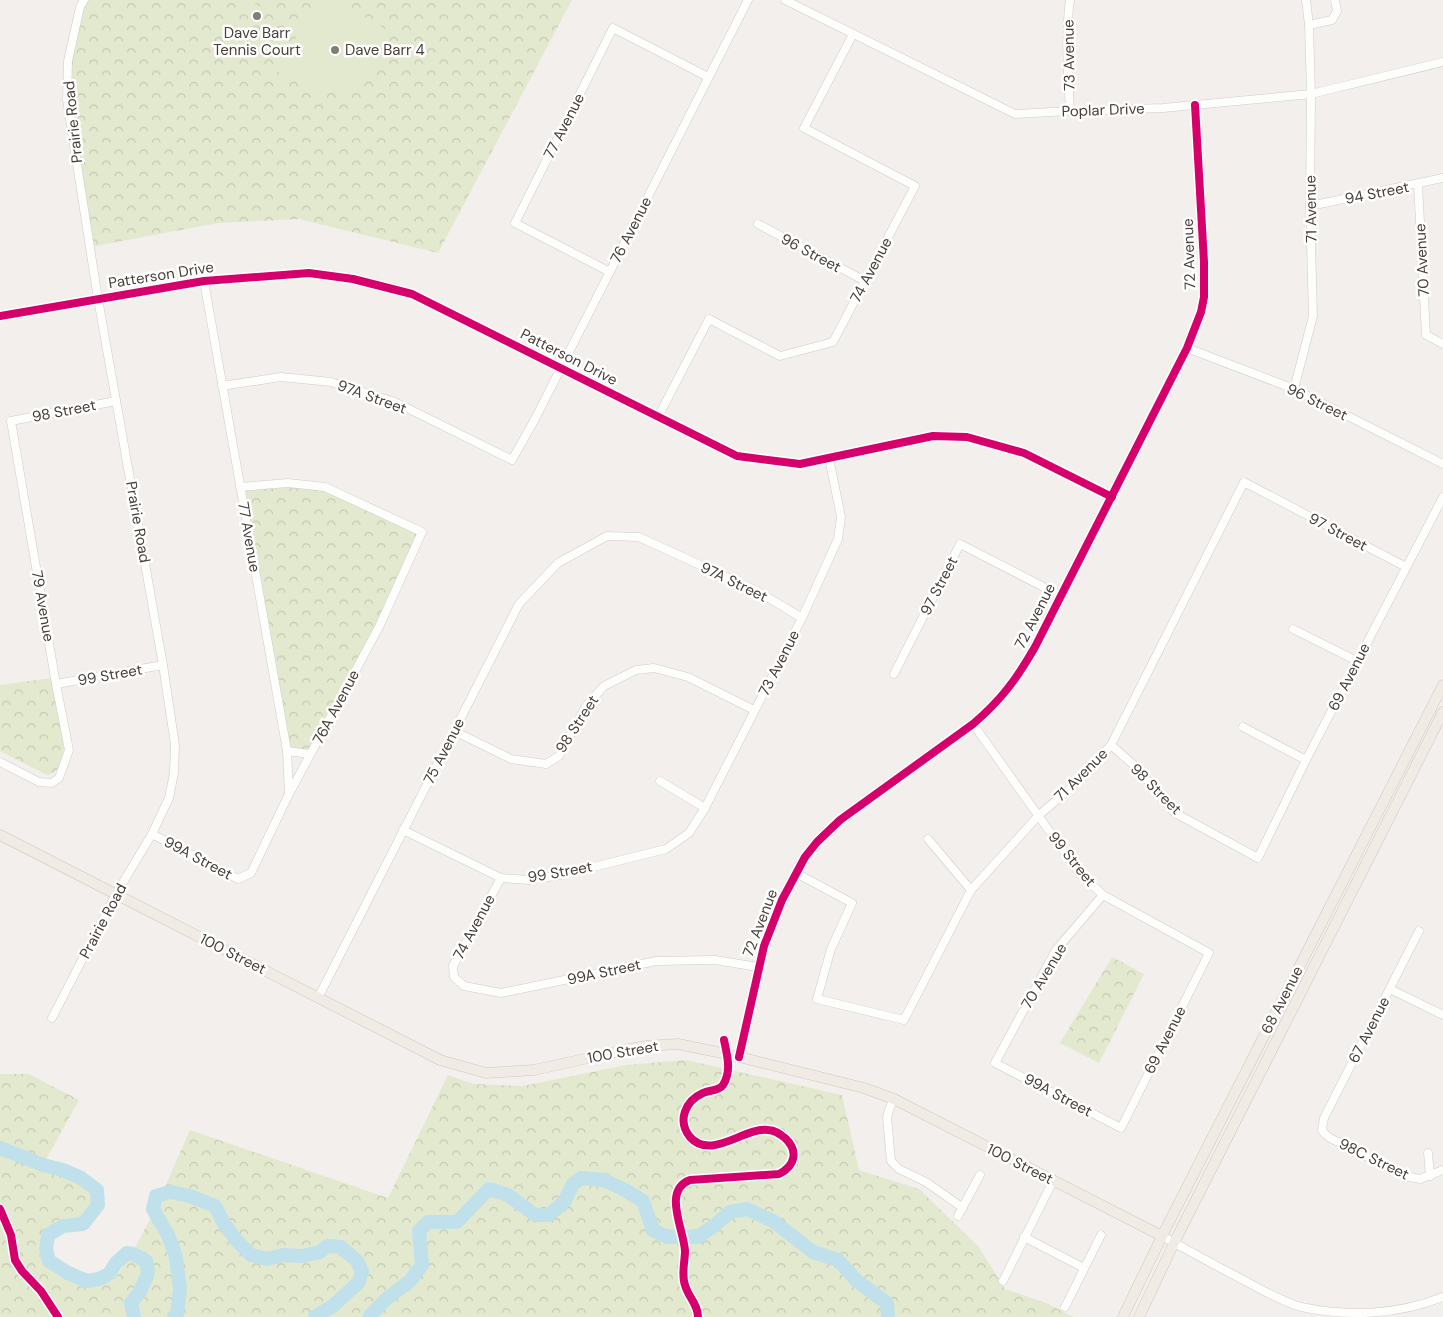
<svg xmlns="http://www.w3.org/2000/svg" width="1443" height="1317" viewBox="0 0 1443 1317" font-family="'DM Sans',sans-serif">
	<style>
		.forest { fill: url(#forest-crowns) }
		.garden { fill: #e3e9ce }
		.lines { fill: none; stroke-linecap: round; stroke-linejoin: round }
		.river { stroke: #c0e1eb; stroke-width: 14 }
		.minor-casing { stroke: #cfccca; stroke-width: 9 }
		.major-casing { stroke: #d2c7bb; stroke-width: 11 }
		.minor { stroke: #fdfdfc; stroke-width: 8 }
		.major { stroke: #f0ece5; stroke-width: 10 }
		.cycleway-casing { stroke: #fff; stroke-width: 11 }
		.cycleway { stroke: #d6006c; stroke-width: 8 }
		.poi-dot { fill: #837d77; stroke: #fff; stroke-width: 2 }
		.labels { text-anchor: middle; stroke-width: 5; stroke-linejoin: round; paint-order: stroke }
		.poi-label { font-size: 15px; fill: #473f38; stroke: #fff }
		.street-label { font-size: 15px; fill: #473f38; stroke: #fff }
	</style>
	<defs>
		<pattern id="forest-crowns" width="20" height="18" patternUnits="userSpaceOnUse" patternTransform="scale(1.25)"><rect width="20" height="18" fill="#e3e9ce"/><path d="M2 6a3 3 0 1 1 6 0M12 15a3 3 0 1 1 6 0" fill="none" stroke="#c4c9b2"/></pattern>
	</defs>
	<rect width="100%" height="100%" fill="#f2efec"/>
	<!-- forest -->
	<g class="forest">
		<path d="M84,0H572L438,253L299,219L218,223L90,247L67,98L72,50Z"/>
		<path d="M288,483L325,487L422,532L310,754L287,751L240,487Z"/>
		<path d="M52,678L64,748C62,760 60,773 47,775L0,751V685Z"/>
		<path d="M1112,957L1144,974L1099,1063L1060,1043Z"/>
		<path d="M686,1060L842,1095L859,1170L919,1189L978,1246L1005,1289L1046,1303L1074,1317H0V1074H29L79,1100L43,1165C65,1170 79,1177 97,1190L98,1205L83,1224L63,1226L48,1235L46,1249L49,1261L68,1273L87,1281L99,1279L113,1281C147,1235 167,1181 190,1130L388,1198L448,1075L473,1084L523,1086L626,1065Z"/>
	</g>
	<!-- garden -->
	<g class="garden">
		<path d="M242,0H248L267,10L262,22L238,9Z"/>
		<path d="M316,0H335L389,31L371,68L349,87L324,92L298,82L278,72Z"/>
	</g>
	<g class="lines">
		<!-- river -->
		<g class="river">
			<path d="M0,1148L43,1165L63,1170L81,1178L97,1190L98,1205L83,1224L63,1226L48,1235L46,1249L49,1261L68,1273L87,1281L99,1279L109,1274L116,1263L127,1253L133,1254L146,1261L148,1273L140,1292L131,1303L134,1317"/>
			<path d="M174,1317L177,1314L180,1289L176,1257L168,1235L153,1209L156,1196L170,1192L190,1196L215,1206L223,1222L237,1241L251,1255L267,1259L283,1255L303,1256L320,1252L327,1246L341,1247L357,1261L362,1271L359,1282L334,1305L315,1317"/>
			<path d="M369,1317L385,1300L410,1281L422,1265L419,1231L428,1222H457L489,1189L508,1195L535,1215H549L564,1202L573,1184L581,1178L604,1180L625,1190L643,1201L653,1230L667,1237H698L715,1225L730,1212L747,1209L773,1221L813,1252L838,1260L857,1281L887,1303L888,1317"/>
		</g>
		<defs>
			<g id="minor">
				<path d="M785,0L1015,114L1070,111L1163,108L1311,94L1443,62"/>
				<path d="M1309,25L1332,20L1337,11L1335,0"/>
				<path d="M1070,111C1068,74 1065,36 1070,0"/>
				<path d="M1418,184L1426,335L1443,344"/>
				<path d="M1310,206L1443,178"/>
				<path d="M758,224L865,281"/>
				<path d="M610,272L515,223L613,28L708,77"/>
				<path d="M204,281L287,751L289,792"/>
				<path d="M0,316L204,281L309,273L353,279L412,294L737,456L800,464L933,436L967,437L1024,453L1112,497"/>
				<path d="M1187,348L1294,389L1443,464"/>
				<path d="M222,386L281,377L331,382L395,402L512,460L535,419L748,0"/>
				<path d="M1294,389L1313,316L1310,206L1311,94L1309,25L1306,0"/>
				<path d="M658,417L709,319L780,356L833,342L915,186L804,128L853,34"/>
				<path d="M1293,629L1357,661"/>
				<path d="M894,674L960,544L1061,596"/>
				<path d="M56,684L163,665"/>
				<path d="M973,724L1080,874L1103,895L1209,953L1121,1128L995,1063L1056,950L1103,895"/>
				<path d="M1243,727L1306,760"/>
				<path d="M454,731L511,759L546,764L559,756L586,706L604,686L636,670L654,668L688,677L754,710"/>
				<path d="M1111,745L1136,767L1175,813L1258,858L1306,760L1443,497"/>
				<path d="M287,751L310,754"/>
				<path d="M0,762L39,782L52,783L59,778L69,750L56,684L11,421L116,401"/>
				<path d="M660,781L705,808"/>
				<path d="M403,830L501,878L529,880L561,875L666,849L689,833L705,808L802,618L838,539L841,517L829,458"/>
				<path d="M152,834L238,879L251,873L289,794L379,627L422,532L325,487L288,483L240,487"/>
				<path d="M928,839L971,890"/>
				<path d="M796,873L852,903L831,949L817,999L904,1020L971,890L1038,816L1080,780L1111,745L1244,482L1406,567"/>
				<path d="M501,878L453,966L454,977L464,986L501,993L656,961L715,960L758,967"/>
				<path d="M1419,931L1324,1118L1322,1130L1325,1134L1330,1138L1405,1176L1420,1179L1443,1170"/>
				<path d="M1390,989L1443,1015"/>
				<path d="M318,998L519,604L558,563L607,536L639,537L757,591L802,618"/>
				<path d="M52,1018L116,894L152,834L169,798L174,773L175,745L163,665L98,299L67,100L68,61L80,7L84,0"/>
				<path d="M739,1057L764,946L782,900L805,857L817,842L840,820L973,724C1001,700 1016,680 1035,647L1187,348L1201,312L1204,297V262L1195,105"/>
				<path d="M894,1099L890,1107L887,1117L891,1161L899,1169L926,1182L963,1208"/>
				<path d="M1428,1153L1430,1176"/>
				<path d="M958,1216L980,1175"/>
				<path d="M1162,1236C1191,1252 1220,1268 1249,1283C1266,1292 1283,1302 1301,1307C1348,1317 1398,1315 1443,1297"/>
				<path d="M1024,1237L1084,1268"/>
				<path d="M1003,1281L1053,1181"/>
				<path d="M1065,1307L1101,1235"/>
			</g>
			<g id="major">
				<path d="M0,835L440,1060L486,1073L534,1070L629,1049L646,1046L678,1044L727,1054L864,1088L894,1099L1162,1236"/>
				<path d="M1123,1317L1162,1236L1443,685"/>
				<path d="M1139,1317L1174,1243L1443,712"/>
			</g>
		</defs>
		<!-- minor casing -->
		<use href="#minor" class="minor-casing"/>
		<!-- major casing -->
		<use href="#major" class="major-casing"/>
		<!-- minor -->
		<use href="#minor" class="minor"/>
		<!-- major -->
		<use href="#major" class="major"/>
		<defs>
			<g id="cycleway">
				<path d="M0,316L204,281L309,273L353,279L412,294L737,456L800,464L933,436L967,437L1024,453L1112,497"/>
				<path d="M739,1057L764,946L782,900L805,857L817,842L840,820L973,724C1001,700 1016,680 1035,647L1187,348L1201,312L1204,297V262L1195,105"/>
				<path d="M0,1209L11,1235L15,1260L22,1271L41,1291L58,1317"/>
				<path d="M698,1317C698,1304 688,1297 685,1285C681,1274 685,1262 685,1251C684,1230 662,1190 690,1180L779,1174C795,1166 799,1151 785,1138C780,1134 775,1130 768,1130C744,1127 711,1161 690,1137C677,1121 685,1101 703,1093C709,1090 719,1091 723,1085C732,1071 727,1055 724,1040"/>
			</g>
		</defs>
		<!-- cycleway casing -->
		<use href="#cycleway" class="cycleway-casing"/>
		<!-- cycleway -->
		<use href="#cycleway" class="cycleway"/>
	</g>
	<!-- markers -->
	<g class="poi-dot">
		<circle cx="257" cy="16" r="5"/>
		<circle cx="335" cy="50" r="5"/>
	</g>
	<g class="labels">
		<!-- poi labels -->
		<g class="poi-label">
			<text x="257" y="38">Dave Barr<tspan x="257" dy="17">Tennis Court</tspan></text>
			<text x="345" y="55" text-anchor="start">Dave Barr 4</text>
		</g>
		<!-- street labels -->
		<g class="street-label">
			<text transform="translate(1069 55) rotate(-91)" y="5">73 Avenue</text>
			<text transform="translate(1103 110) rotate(-2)" y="5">Poplar Drive</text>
			<text transform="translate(73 122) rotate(-96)" y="5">Prairie Road</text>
			<text transform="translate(564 126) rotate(-63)" y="5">77 Avenue</text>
			<text transform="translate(1377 193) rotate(-11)" y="5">94 Street</text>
			<text transform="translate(1311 209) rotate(-91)" y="5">71 Avenue</text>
			<text transform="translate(631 230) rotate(-63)" y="5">76 Avenue</text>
			<text transform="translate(811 253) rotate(28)" y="5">96 Street</text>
			<text transform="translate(1189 254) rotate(-92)" y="5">72 Avenue</text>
			<text transform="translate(1422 260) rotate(-93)" y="5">70 Avenue</text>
			<text transform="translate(871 270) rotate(-62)" y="5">74 Avenue</text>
			<text transform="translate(161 275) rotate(-9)" y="5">Patterson Drive</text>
			<text transform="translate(569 357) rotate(27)" y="5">Patterson Drive</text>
			<text transform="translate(372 397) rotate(20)" y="5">97A Street</text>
			<text transform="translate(1317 402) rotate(26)" y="5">96 Street</text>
			<text transform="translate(64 411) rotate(-11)" y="5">98 Street</text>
			<text transform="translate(138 522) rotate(80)" y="5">Prairie Road</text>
			<text transform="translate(1338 532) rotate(28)" y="5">97 Street</text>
			<text transform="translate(249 537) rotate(80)" y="5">77 Avenue</text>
			<text transform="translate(734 582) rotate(26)" y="5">97A Street</text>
			<text transform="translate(939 586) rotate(-63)" y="5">97 Street</text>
			<text transform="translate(43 606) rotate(80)" y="5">79 Avenue</text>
			<text transform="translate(1035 616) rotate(-63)" y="5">72 Avenue</text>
			<text transform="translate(779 663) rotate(-63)" y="5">73 Avenue</text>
			<text transform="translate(110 675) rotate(-10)" y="5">99 Street</text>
			<text transform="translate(1349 677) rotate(-63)" y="5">69 Avenue</text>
			<text transform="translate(336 707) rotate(-62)" y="5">76A Avenue</text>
			<text transform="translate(577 724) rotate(-57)" y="5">98 Street</text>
			<text transform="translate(444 751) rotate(-63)" y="5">75 Avenue</text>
			<text transform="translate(1081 775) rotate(-45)" y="5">71 Avenue</text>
			<text transform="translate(1156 789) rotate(45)" y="5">98 Street</text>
			<text transform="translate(198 858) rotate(28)" y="5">99A Street</text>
			<text transform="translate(1072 859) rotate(51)" y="5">99 Street</text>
			<text transform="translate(560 872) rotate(-10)" y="5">99 Street</text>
			<text transform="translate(103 921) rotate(-62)" y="5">Prairie Road</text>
			<text transform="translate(760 923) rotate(-69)" y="5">72 Avenue</text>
			<text transform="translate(474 927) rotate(-62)" y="5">74 Avenue</text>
			<text transform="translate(233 954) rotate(27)" y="5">100 Street</text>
			<text transform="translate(604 972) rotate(-12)" y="5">99A Street</text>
			<text transform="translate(1044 976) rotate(-59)" y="5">70 Avenue</text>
			<text transform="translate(1282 1000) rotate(-63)" y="5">68 Avenue</text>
			<text transform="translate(1369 1030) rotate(-63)" y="5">67 Avenue</text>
			<text transform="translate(1165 1040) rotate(-63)" y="5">69 Avenue</text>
			<text transform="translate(623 1052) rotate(-10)" y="5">100 Street</text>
			<text transform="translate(1058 1095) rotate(28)" y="5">99A Street</text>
			<text transform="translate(1374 1159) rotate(26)" y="5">98C Street</text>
			<text transform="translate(1020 1164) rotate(27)" y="5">100 Street</text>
		</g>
	</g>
</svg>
